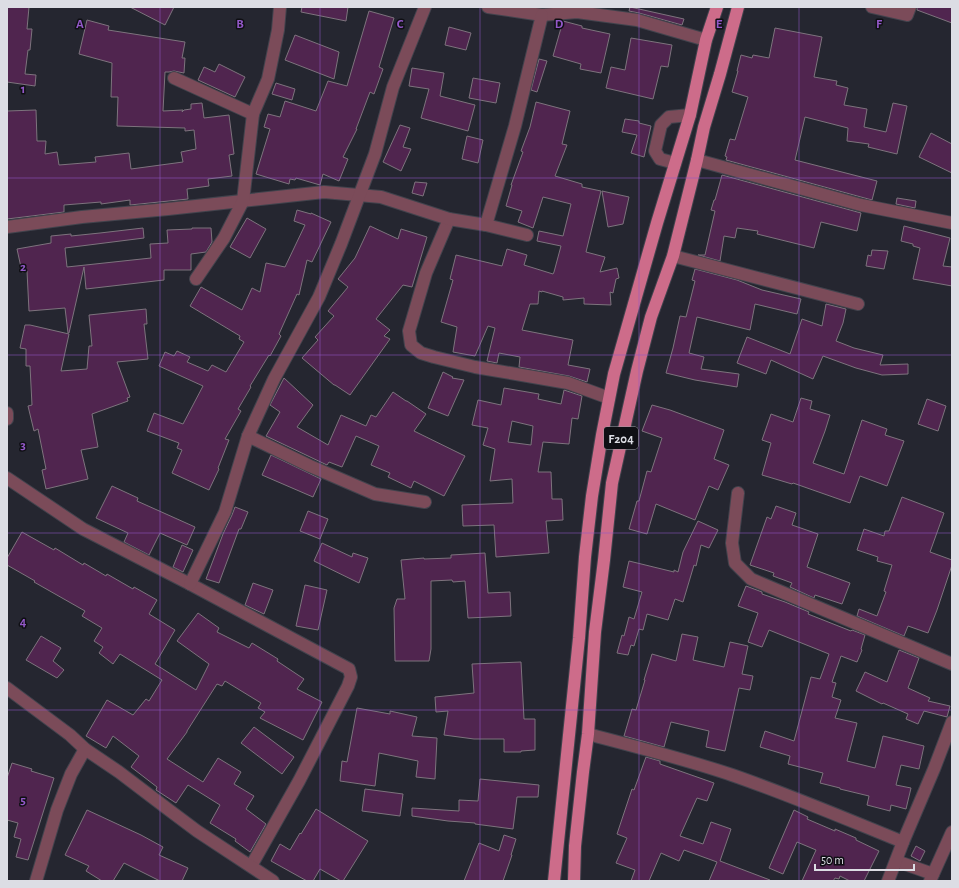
<svg xmlns="http://www.w3.org/2000/svg" width="959" height="888" viewBox="0 0 959 888" font-family="'Alegreya Sans',sans-serif">
	<style>
		.building { fill: #50254f; stroke: #7d737d; fill-rule: evenodd }
		.lines { fill: none; stroke-linecap: round; stroke-linejoin: round }
		.minor-casing { stroke: #42434d; stroke-width: 14 }
		.major-casing { stroke: #42434d; stroke-width: 14 }
		.minor { stroke: #7b4b59; stroke-width: 12 }
		.major { stroke: #cd6c8a; stroke-width: 12 }
		.grid { fill: none; stroke: #9358c8; stroke-width: 1; stroke-opacity: 0.55 }
		.labels { text-anchor: middle; stroke-width: 3; stroke-linejoin: round; paint-order: stroke }
		.shield { fill: #0f0f14; stroke: #9e9fa6; stroke-width: 1 }
		.shield-label { font-size: 13px; font-weight: bold; fill: #dcdde4 }
		.grid-label { font-size: 13px; text-anchor: middle; font-weight: bold; fill: #9358c8; stroke: #0f0f14; stroke-width: 3; stroke-linejoin: round; paint-order: stroke }
	</style>
	<rect width="100%" height="100%" fill="#252630"/>
	<!-- building -->
	<g class="building">
		<path d="M7,7H29L27,29H32L30,50H28L25,74L36,75L35,86L7,82Z"/>
		<path d="M130,7H174L165,25Z"/>
		<path d="M302,7H348L346,21L301,12Z"/>
		<path d="M630,7L684,19L682,25L639,13L629,11Z"/>
		<path d="M917,7H952V23L917,10Z"/>
		<path d="M369,11L394,18L379,67L383,69L374,94L370,92L356,129H357L343,157L348,159L339,181L323,174L320,185L296,178L295,180L290,179L289,184L256,174L270,129L264,127L268,114L280,117L285,101L316,111L328,81L347,86Z"/>
		<path d="M87,20L109,26L108,30L185,42L182,58H185L184,73L174,71L169,72H165L163,111L183,110L182,112L184,110L191,109V104L202,103L204,118L229,115L234,154L229,155L232,176L208,179L209,186L187,189L188,199L130,205V200L101,204V202L64,205V212L7,219V111L36,110L37,141H46L45,154L57,152L59,165L96,162L95,157L129,153L131,169L146,167L183,162L181,152L196,149L194,130L185,131V128L117,126L118,97H111L112,63L79,54Z"/>
		<path d="M563,21L582,26V28L610,34L601,73L580,69L581,64L553,56Z"/>
		<path d="M449,27L471,33L466,50L445,45Z"/>
		<path d="M775,28L822,37L814,77L837,81L836,85L848,88L844,105L867,109L864,127L886,132L893,103L907,106L897,154L868,147L869,144L847,141L848,128L805,117L795,160L877,181L872,200L726,160L727,157L725,156L730,139L735,140L748,97L732,92L738,71H737L741,55L752,58L753,55L769,58Z"/>
		<path d="M295,35L339,52L334,79L285,60Z"/>
		<path d="M631,38L672,45L668,67L661,66L653,99L606,88L611,67L625,70Z"/>
		<path d="M539,59L547,61L537,92L531,90Z"/>
		<path d="M219,64L245,77L235,97L198,80L204,67L215,72Z"/>
		<path d="M412,68L444,73L440,96L475,105L468,131L421,118L429,89L409,86Z"/>
		<path d="M473,78L500,83L496,103L469,98Z"/>
		<path d="M276,83L295,89L292,100L272,94Z"/>
		<path d="M536,102L570,111L562,144L567,145L555,176L582,184V187L601,191L586,252L605,257L600,272L617,268L619,278L616,279L613,293L610,292L611,305L584,304V298L563,300V297L542,291V292L539,291L538,304H530L522,330L573,340L568,365L590,369L587,382L569,376L519,367L520,357L499,353L497,363L487,361L495,328L488,326L475,356L453,352L457,327L441,322L453,280L450,279L456,255L502,266L507,249L527,255L524,265L553,274L554,272L561,246L537,241L539,231L563,236L571,204L543,197L533,228L518,222L522,211L506,206L512,185H511L523,152L521,151L530,127Z"/>
		<path d="M625,119L639,121V123L651,126L644,157L631,153L637,135L622,132Z"/>
		<path d="M400,125L410,128L403,147L411,149L401,171L383,162Z"/>
		<path d="M931,133L952,144V173L919,157Z"/>
		<path d="M467,136L483,140L478,163L462,159Z"/>
		<path d="M722,175L861,213L857,231L821,222L814,248L757,234L758,231L737,228L735,238L724,236L720,261L698,255H705L715,211L711,210L714,200H715Z"/>
		<path d="M415,182L427,183L423,196L412,193Z"/>
		<path d="M602,191L629,197L623,224L608,227Z"/>
		<path d="M897,198L916,201L915,208L896,204Z"/>
		<path d="M297,210L311,214V213L331,222L312,262L307,260L299,295L297,294L279,334L281,336L270,356L269,355L250,386L251,387L238,409L241,411L225,439L229,440L218,468L219,469L209,490L172,473L182,450L177,448L179,443L147,431L154,413L183,424L203,386L159,366L165,352L174,356L177,351L190,357L187,362L208,371L212,365L226,372L244,342L239,339L240,336L190,306L201,287L242,310L252,288L260,292L266,263L285,267L305,225L294,221Z"/>
		<path d="M247,218L266,229L250,258L230,247Z"/>
		<path d="M370,226L398,239L401,229L427,237L412,287L403,285L376,319L390,330L384,336L390,339L350,395L335,385H334L302,358L318,340L315,337L334,316L328,311L348,287L338,279L355,258Z"/>
		<path d="M904,226L950,238L943,266L952,267V286L913,279L920,248L913,246V244L901,241Z"/>
		<path d="M143,228L144,238L65,248L67,267L151,258L150,244L168,243L167,230L192,229V228H211L212,242L206,252L191,254V270H164V280L86,289L84,267L69,333H68L65,308L29,311L27,271L22,272L17,249L51,243V236L71,234V236L100,233Z"/>
		<path d="M872,250L888,251L884,269L866,266L868,255L871,256Z"/>
		<path d="M695,269L737,280L762,290L801,299L797,314L755,304L750,330L697,317L689,353L704,357L701,369L739,374L737,387L695,380L666,373L673,348L680,316L686,317L695,281L692,280Z"/>
		<path d="M826,304L846,309L843,323L836,341L854,348L883,355L880,365L908,364V374L882,375L856,368L823,356L813,379L771,360L766,374L737,363L747,337L790,354L802,319L822,326Z"/>
		<path d="M146,309L147,324H144L148,359L117,362L130,397L127,398L128,401L92,414L98,447L81,450L88,479L46,489L42,470L46,469L38,429L34,431L28,406L32,405L30,366H26V349L20,348L25,325H30L69,334L61,371L87,369L89,346H92L89,315Z"/>
		<path d="M443,372L453,377L452,378L464,380L448,416L428,408Z"/>
		<path d="M284,378L313,405L297,427L328,445L341,415L366,426L371,415L376,417L393,392L406,401H407L426,414L414,431L465,456L444,496L414,481L411,488L388,477L390,473L371,465L379,446L356,436L342,467L329,462L327,465L266,436L280,412L270,405Z"/>
		<path d="M504,388L539,394L538,399L561,404L564,390L582,396L578,419L572,418L569,444L543,442L538,472H551L552,499H562L563,520L546,521L549,553L496,557L494,525L463,526L462,505L513,503L512,479L490,481L495,449L483,445L488,428L472,425L478,400L501,405ZM512,421L533,426L531,445L508,442Z"/>
		<path d="M801,398L812,401L810,409L830,415L825,431L813,463L844,474L862,420L887,429L885,435L904,441L887,486L860,476L850,503L793,483L792,484L762,475L771,443L762,440L771,414L793,422Z"/>
		<path d="M927,399L946,406L938,431L918,424Z"/>
		<path d="M652,405L670,410L724,430L714,459L729,465L718,490L709,486L695,520L656,504L647,534L629,529L637,501H639L647,471L651,472L662,438L642,431Z"/>
		<path d="M271,455L321,479L313,497L262,475Z"/>
		<path d="M112,486L138,498L137,501L195,527L187,545L160,533L149,555L124,542L128,533L96,518Z"/>
		<path d="M902,497L944,513L930,552L952,560V565L937,610L928,633L908,626L904,636L857,616L859,609L877,616L886,592L884,591L892,565L877,561L878,557L857,550L864,529L884,536L885,531H889Z"/>
		<path d="M776,506L796,513L792,525L818,534L807,567L850,583L842,604L815,595L814,598L790,587L792,583L773,576L774,573L750,565L767,517L771,519Z"/>
		<path d="M235,507L248,512L241,529H239L219,583L206,579L223,534L232,515Z"/>
		<path d="M308,511L328,519L320,539L300,531Z"/>
		<path d="M698,521L718,530L709,548L701,545L696,566L694,565L683,602L675,599L668,620L647,614L643,630L639,629L634,646L631,645L628,655L617,653L622,635L624,636L629,617L634,619L642,592L623,587L629,561L674,572V570L678,572L683,552Z"/>
		<path d="M22,532L54,550L55,548L83,565L84,563L106,576L107,574L133,589L134,587L157,600L149,614L175,630L155,664L196,690L209,664L177,641L198,613L219,628L217,632L249,648L252,643L278,659L277,661L304,679L297,689L322,702L303,740L260,718L265,712L258,708L261,703L225,681L222,686L217,684L187,731V732L167,759L203,782L218,758L241,772L234,784L254,796L246,809L266,824L250,852L235,841L236,839L210,823L220,805L188,785L176,803L156,790L157,787L131,767L139,756L113,736L106,748L86,736L107,700L133,715L146,699L149,701L162,680L120,654L113,664L99,653L103,647L94,641L102,628L82,616L85,611L34,582L35,581L7,565V558Z"/>
		<path d="M322,543L352,557L353,553L368,558L359,583L314,561Z"/>
		<path d="M182,545L193,550L183,572L173,567Z"/>
		<path d="M485,553L488,593L510,592L511,616L468,618L465,581L453,582L452,580L431,581V649L429,661H395L394,608L397,599H405L401,560L424,558V559L451,558V555Z"/>
		<path d="M253,583L273,590L264,614L245,605Z"/>
		<path d="M305,585L327,590L318,630L296,626Z"/>
		<path d="M746,586L762,592V594L785,602L809,612L808,614L851,631L852,630L865,635L861,649L862,650L857,662L841,656L832,682L836,683L832,697L841,700L835,718L857,723L847,761L875,768L883,736L924,746L919,769L901,765L896,785L911,788L906,809L891,805L890,811L867,805L869,796L840,789V788L820,783L823,773L788,764L790,756L760,747L765,731L794,741L811,677L820,679L829,654L769,630L762,647L748,642L758,613L738,606Z"/>
		<path d="M682,634L698,637L693,660L724,667L730,642L748,646L742,674L753,676L750,690L739,688L725,751L706,747L709,731L671,722L664,747L624,736L632,709L636,710L645,680H644L652,654L676,661Z"/>
		<path d="M41,636L61,648L53,661L64,670L57,678L26,660Z"/>
		<path d="M899,650L919,658L908,688L930,698L928,701L950,706L947,717L924,711L918,724L906,719L908,714L883,703L882,704L856,691L865,672L887,682Z"/>
		<path d="M521,662L524,719H535V750L521,751V752H504V739H474L444,735L448,711L436,712L435,697L474,693L472,664Z"/>
		<path d="M357,708L390,714V711L417,717L412,736L437,738L435,779L416,777L418,761L379,753L375,786L340,781L342,761L347,762Z"/>
		<path d="M254,727L294,757L282,774L241,743Z"/>
		<path d="M646,757L660,761V764L714,783L707,801L697,798L680,836L703,844L711,822L731,829L720,861L770,880L769,881H709L717,862L684,850L679,861L661,853L649,881H631L635,870L616,863L627,838L617,834L632,789L634,790Z"/>
		<path d="M12,763L32,769L31,771L54,778L28,860L16,857L21,839L14,837L18,823L7,820V778Z"/>
		<path d="M480,779L539,785L538,797H517L513,829L475,824V823L448,821L412,816V808L459,811V800L478,801Z"/>
		<path d="M365,789L403,794L400,816L362,811Z"/>
		<path d="M316,809L368,841L343,881H341L320,869L313,881H307L271,861L280,844L290,850L300,833L301,834Z"/>
		<path d="M87,810L141,835L163,847L159,855L188,868L182,881H160L124,863L113,881H102L86,871L89,866L65,855Z"/>
		<path d="M794,810L808,817L807,819L835,831V829L856,838V840L879,851L864,881H850L840,876L839,879L835,878L833,881H802L816,850L797,842L783,874L769,868Z"/>
		<path d="M504,835L516,839L511,855H512L503,881H464L479,843L499,851Z"/>
		<path d="M916,846L925,851L920,861L911,856Z"/>
	</g>
	<g class="lines">
		<defs>
			<g id="minor">
				<path d="M488,7L542,15L577,12L637,20L706,40"/>
				<path d="M872,7L907,15L910,7"/>
				<path d="M174,78L253,114"/>
				<path d="M697,160L861,205L952,223"/>
				<path d="M675,163L660,159L655,151L661,125L669,117L690,115"/>
				<path d="M449,219L426,273L409,331L411,345L421,353L434,357L475,367L568,383L609,398"/>
				<path d="M486,225L515,126L542,15"/>
				<path d="M7,227L82,217L168,209L324,192L381,197L449,219L486,225L527,235"/>
				<path d="M673,256L858,304"/>
				<path d="M196,279L224,238L243,201L253,114L268,79L278,30L280,7"/>
				<path d="M7,413V419"/>
				<path d="M248,436L310,466L375,494L425,502"/>
				<path d="M7,478L83,529L190,584L349,669L351,677L348,686L299,781L251,866"/>
				<path d="M738,493L732,543L735,563L751,579L952,664"/>
				<path d="M190,584L225,512L248,436L274,379L319,297L341,244L375,154L393,87L425,7"/>
				<path d="M7,688L70,735L85,749L119,772L169,810L197,831L273,881"/>
				<path d="M588,734C637,747 685,759 732,775C790,795 846,819 903,842"/>
				<path d="M896,861L933,874"/>
				<path d="M36,881L57,810L71,774L85,749"/>
				<path d="M888,881L903,842L934,769L952,722"/>
				<path d="M930,881L952,832"/>
			</g>
			<g id="major">
				<path d="M554,881L579,638L585,557L592,496L602,435L614,374L657,223L690,115L706,40L717,7"/>
				<path d="M574,881L575,846L583,772L588,734L595,632L604,560L612,483L637,371L651,317L673,256L697,160L704,127L720,74L738,7"/>
			</g>
		</defs>
		<!-- minor casing -->
		<use href="#minor" class="minor-casing"/>
		<!-- major casing -->
		<use href="#major" class="major-casing"/>
		<!-- minor -->
		<use href="#minor" class="minor"/>
		<!-- major -->
		<use href="#major" class="major"/>
	</g>
	<!-- grid -->
	<path class="grid" d="M160,7V881M320,7V881M480,7V881M639,7V881M799,7V881M7,178H952M7,355H952M7,533H952M7,710H952"/>
	<g class="labels">
		<!-- shield labels -->
		<rect class="shield" x="604" y="427" width="34" height="22" rx="3"/>
		<g class="shield-label">
			<text x="621" y="443">F204</text>
		</g>
	</g>
	<g class="grid-label">
		<text x="80" y="28">A</text>
		<text x="240" y="28">B</text>
		<text x="400" y="28">C</text>
		<text x="559" y="28">D</text>
		<text x="719" y="28">E</text>
		<text x="879" y="28">F</text>
		<text x="23" y="93">1</text>
		<text x="23" y="271">2</text>
		<text x="23" y="449">3</text>
		<text x="23" y="626">4</text>
		<text x="23" y="804">5</text>
	</g>
	<!-- border -->
	<rect width="959" height="888" fill="none" stroke="#dcdde4" stroke-width="16"/>
	<!-- scale -->
	<path d="M815 864v6h99v-6" fill="none" stroke="#dcdde4" stroke-width="2"/>
	<text x="821" y="864" font-size="12" fill="#dcdde4" stroke="#0f0f14" stroke-width="3" paint-order="stroke">50 m</text>
</svg>
